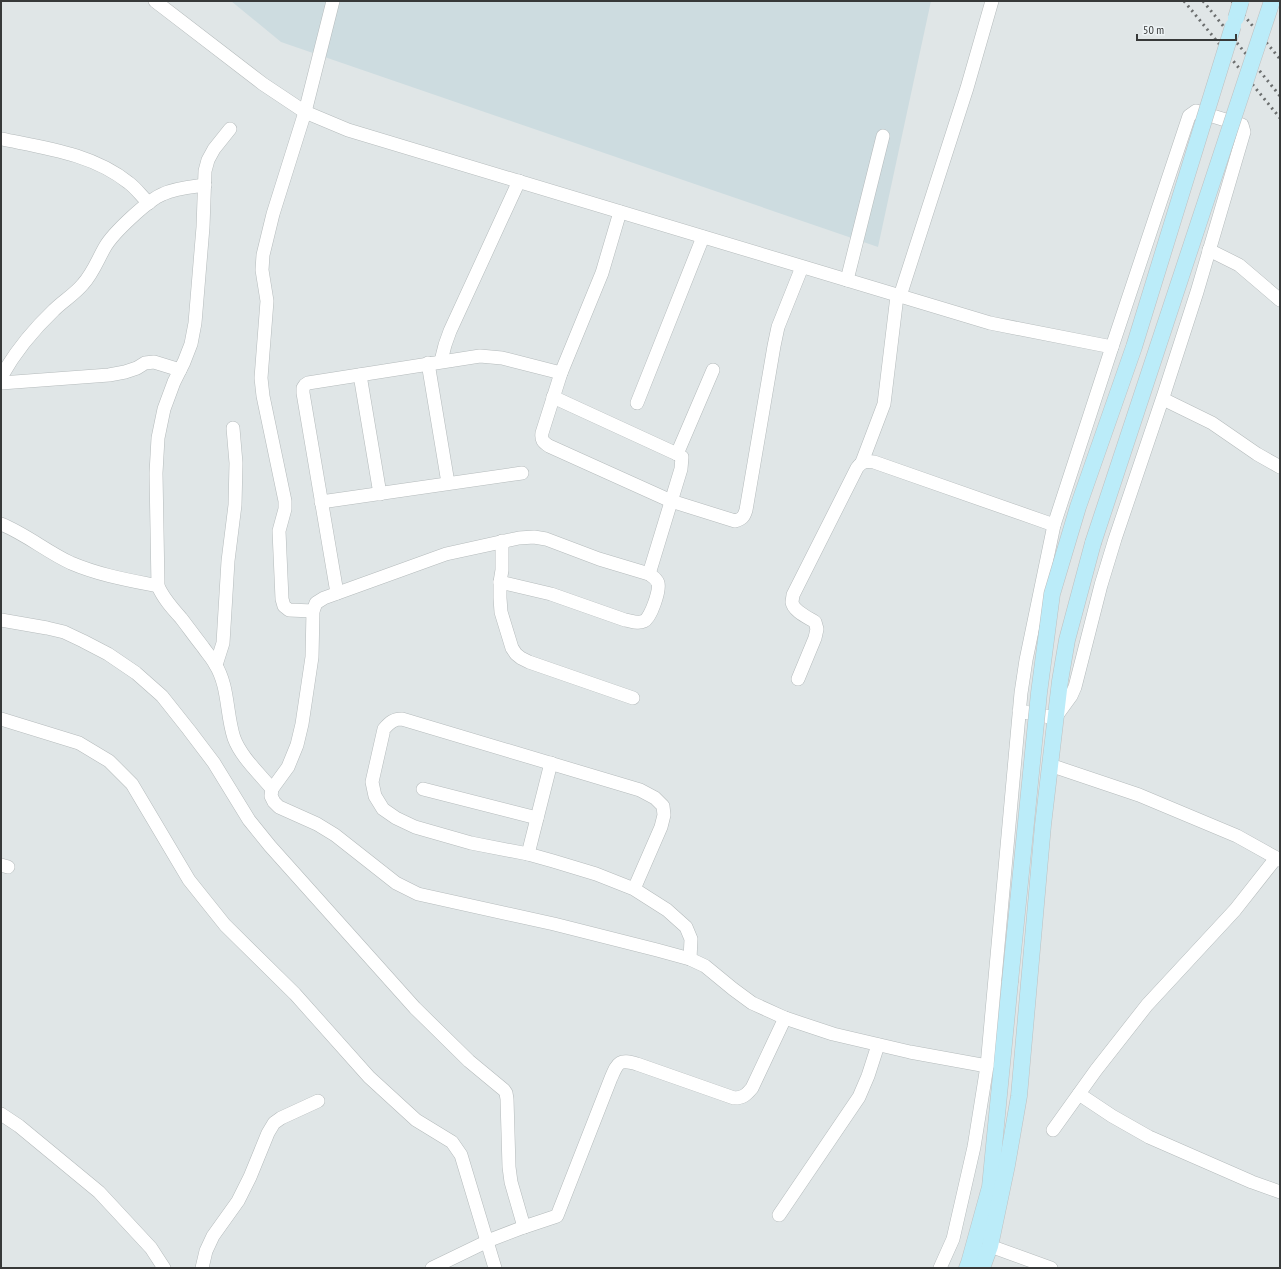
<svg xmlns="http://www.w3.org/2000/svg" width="1281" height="1269" viewBox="0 0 1281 1269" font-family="'PT Sans Narrow',sans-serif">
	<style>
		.built { fill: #cddce0 }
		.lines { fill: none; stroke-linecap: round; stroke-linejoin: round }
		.minor-casing { stroke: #b5bbbc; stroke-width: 14 }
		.major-casing { stroke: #bfc0c0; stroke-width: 17 }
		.minor { stroke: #fff; stroke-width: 13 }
		.major { stroke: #bbecf9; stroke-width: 16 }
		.rail { stroke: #6b6e6e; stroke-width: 3; stroke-dasharray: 2 4; stroke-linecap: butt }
		.major-bridge-casing { stroke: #bfc0c0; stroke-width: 17; stroke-linecap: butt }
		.major-bridge { stroke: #bbecf9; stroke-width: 16 }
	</style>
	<rect width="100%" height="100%" fill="#e0e6e7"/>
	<!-- built -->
	<path class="built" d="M231,1H931L878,247L281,42Z"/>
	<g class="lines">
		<defs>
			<g id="minor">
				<path d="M155,1L263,84L305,112L348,130L990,323L1112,347"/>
				<path d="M230,129L214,149L208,160L205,171L203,227L195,323L191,344L184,362L174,382L164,409L158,438L156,473L158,586C163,598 172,608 181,618C188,627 195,637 203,647C207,653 212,658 215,664C229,686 226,714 234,738C241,757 259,773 272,789"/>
				<path d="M2,139C46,148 93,154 129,183C137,189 142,197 149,203"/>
				<path d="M620,212L602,273L561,373L542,433C541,440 543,442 549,446L671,501L735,521C742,519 744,517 746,510L774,346L778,327L802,267"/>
				<path d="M1209,250L1239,265L1280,300"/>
				<path d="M847,280L883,136"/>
				<path d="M441,361L445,345L450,331L519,181"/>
				<path d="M428,363L448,483"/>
				<path d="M360,375L380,494"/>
				<path d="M1,377C15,352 33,330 54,310C63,301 75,294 83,284C93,273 98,259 105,247C113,233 148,200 163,194C176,188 191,187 205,185"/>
				<path d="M1,383L109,375L125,372L137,368L145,363L154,362L180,370"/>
				<path d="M553,397L677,454L682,457L681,469L649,574"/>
				<path d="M1163,399L1212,423L1257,454L1280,467"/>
				<path d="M637,403L703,237"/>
				<path d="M677,454L713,370"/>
				<path d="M862,462L884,404L897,296H900L967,88L992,1"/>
				<path d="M321,502L522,473"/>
				<path d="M1,524C26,534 47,552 71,563C99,575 128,580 158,586"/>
				<path d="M502,541V570L500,582V598L501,612L512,648L516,654L521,658L529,662L633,698"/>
				<path d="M500,582L551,594L625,620C632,621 638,624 644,621C651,618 660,590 658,583C656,578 653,577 649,574L599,559L546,539L534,537L519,538L446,554L324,598L316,603L313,611L312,657L302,724L297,745L288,767L272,789L271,796L274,802L279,807L317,824L335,835L396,883L418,894L554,924L657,950L690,959L705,966L733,989L752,1003L785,1018L833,1034L910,1052L987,1066"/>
				<path d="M337,593L303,393V388L305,385L308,383L480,356L502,358L561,373"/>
				<path d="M313,611L289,610L284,606L282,599L279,531L285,509V501L263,396L261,378L267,301L262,270L263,255L273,214L305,112L333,1"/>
				<path d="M1,620L47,628L64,632L83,641L108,654L136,673L162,696L189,730L214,763L249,820L270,846L415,1008L469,1061L504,1090L506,1093L507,1099L509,1167L511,1182L524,1227"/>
				<path d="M216,665L223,643L228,561L235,505L236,463L233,428"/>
				<path d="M798,679L815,638L817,629L815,622C809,618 793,611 792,602C792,601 793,596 793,595L857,468C862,461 866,461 874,462L1054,525"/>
				<path d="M1,719L79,743L109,761L132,784L189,880L225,925L295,994L369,1077L416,1120L452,1142L461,1155L495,1268"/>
				<path d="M1050,765L1139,795L1237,836L1280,860"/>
				<path d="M423,789L537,818"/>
				<path d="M528,854L551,763"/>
				<path d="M1,865L8,867"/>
				<path d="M634,889L661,827L664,815L663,806L655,798L640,790L402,719C394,719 390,722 384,729L372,782L375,796L383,809L396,818L415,827L471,843L528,854L553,861L596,874L634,889L667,910L686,927L691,939L690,959"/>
				<path d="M1079,1094L1112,1116L1149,1137L1252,1182L1280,1192"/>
				<path d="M1,1114L19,1126L99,1192L151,1248L164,1268"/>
				<path d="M1053,1130L1096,1070L1147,1005L1235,910L1276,858"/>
				<path d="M779,1215L859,1097L868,1076L878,1045"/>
				<path d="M990,1246L1051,1268"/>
				<path d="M202,1268L206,1251L213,1236L238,1201L250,1177L268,1133L274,1123L281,1118L318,1101"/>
				<path d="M432,1268L490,1240L524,1227L557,1216L611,1078C618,1062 619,1059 637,1064L734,1098C743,1098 746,1095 752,1088L785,1018"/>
				<path d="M940,1268L953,1239L974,1147L987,1066L1021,693L1026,660L1054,525L1112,347L1189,116L1196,111L1242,125L1244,132L1197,292L1164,394L1115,539L1101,585L1075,687L1071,696L1055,718L1019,711"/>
			</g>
			<g id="major">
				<path d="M967,1268L969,1263L990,1187L1010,982"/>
				<path d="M982,1268L990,1246L1007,1165L1019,1096L1043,825L1060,681L1067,640L1093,543"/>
			</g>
		</defs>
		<!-- minor casing -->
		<use href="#minor" class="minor-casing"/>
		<!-- major casing -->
		<use href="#major" class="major-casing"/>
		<!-- minor -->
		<use href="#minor" class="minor"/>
		<!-- major -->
		<use href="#major" class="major"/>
		<!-- rail -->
		<g class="rail">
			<path d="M1184,1L1280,118"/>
			<path d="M1203,1L1280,96"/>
			<path d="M1232,1L1280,59"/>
		</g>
		<defs>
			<g id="major-bridge">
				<path d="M1236,18L1241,1"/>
				<path d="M1093,543L1272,1"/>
				<path d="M1010,982L1039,693L1052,594L1078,507L1134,347L1233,26"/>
			</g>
		</defs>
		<!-- major-bridge casing -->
		<use href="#major-bridge" class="major-bridge-casing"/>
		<!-- major-bridge -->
		<use href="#major-bridge" class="major-bridge"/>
	</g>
	<!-- border -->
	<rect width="1281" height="1269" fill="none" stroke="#373939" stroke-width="4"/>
	<!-- scale -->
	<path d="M1137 34v6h99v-6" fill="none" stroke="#373939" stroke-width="2"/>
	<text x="1143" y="34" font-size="12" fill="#373939" stroke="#edf3f5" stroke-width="3" paint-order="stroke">50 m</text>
</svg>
